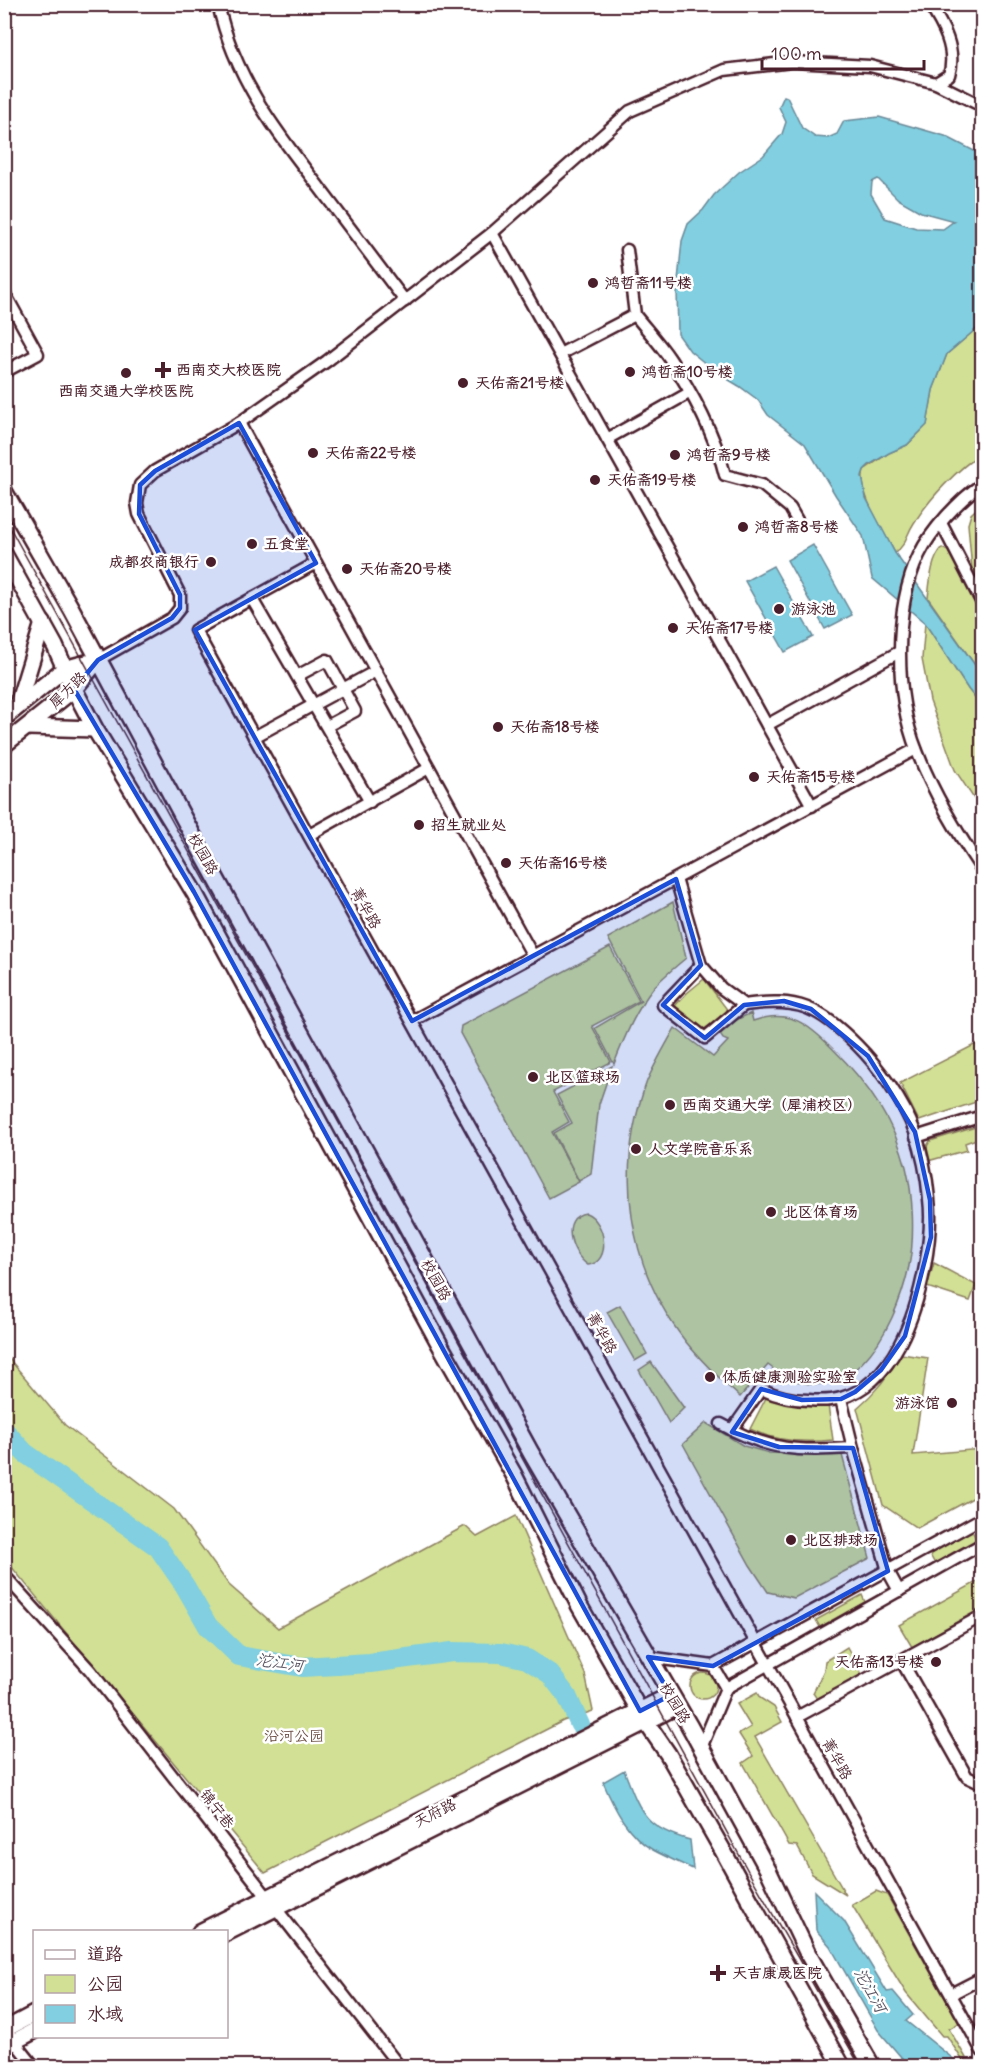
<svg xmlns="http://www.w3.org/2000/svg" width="987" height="2071" viewBox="0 0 987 2071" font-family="Delius,'LXGW WenKai TC',sans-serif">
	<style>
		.green { fill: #d1e094; stroke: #8e8060; stroke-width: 1.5 }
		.water { fill: #81cfe0; stroke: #6b8998; stroke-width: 1.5; fill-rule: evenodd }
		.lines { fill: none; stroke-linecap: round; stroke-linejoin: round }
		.river { stroke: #81cfe0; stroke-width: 20 }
		.street-casing { stroke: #4a1f2b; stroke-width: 15 }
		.secondary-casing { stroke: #4a1f2b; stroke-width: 20 }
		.street { stroke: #fff; stroke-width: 10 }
		.secondary { stroke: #fff; stroke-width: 15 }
		.tram { stroke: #4a1f2b; stroke-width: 1.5 }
		.secondary-bridge-casing { stroke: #4a1f2b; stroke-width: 20; stroke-linecap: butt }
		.secondary-bridge { stroke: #fff; stroke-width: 15 }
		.marked { fill: #1d4ed8; fill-opacity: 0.2; stroke: #1d4ed8; stroke-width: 4.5; stroke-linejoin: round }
		.poi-dot { fill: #4a1f2b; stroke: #fff; stroke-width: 2 }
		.labels { text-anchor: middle; stroke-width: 5; stroke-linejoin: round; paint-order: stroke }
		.poi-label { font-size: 15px; font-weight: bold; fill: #4a1f2b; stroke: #fff; text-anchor: start }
		.street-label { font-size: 15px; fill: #4a1f2b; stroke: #fff }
		.park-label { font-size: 15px; fill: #6c4f45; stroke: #fff }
		.water-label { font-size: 16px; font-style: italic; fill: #5a5461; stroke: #fff }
	</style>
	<rect width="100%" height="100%" fill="#fff"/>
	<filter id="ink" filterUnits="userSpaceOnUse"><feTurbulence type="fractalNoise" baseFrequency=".0167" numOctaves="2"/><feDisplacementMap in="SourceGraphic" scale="12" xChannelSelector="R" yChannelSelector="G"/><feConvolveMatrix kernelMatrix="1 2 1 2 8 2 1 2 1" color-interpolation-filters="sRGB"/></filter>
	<g filter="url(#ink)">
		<!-- green -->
		<g class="green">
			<path d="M982,324V453C957,469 930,498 914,523C906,535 907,544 895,553C884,531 857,493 864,470L889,453L907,445L927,425L933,390L947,354Z"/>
			<path d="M982,504V585L972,570L968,524L971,514Z"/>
			<path d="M942,548L948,551L982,613V675L928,598C930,581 931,560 942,548Z"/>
			<path d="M925,623L968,689L982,707V811L955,770L930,701L922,659Z"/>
			<path d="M673,902L686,958C675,967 663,977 654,987C636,1010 625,1036 614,1064L595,1028L641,1001L608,938Z"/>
			<path d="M610,947L639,1001L592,1026L611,1062L553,1092L569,1122L552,1132L579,1182L549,1198L460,1033L461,1026Z"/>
			<path d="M704,979L729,1012L701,1031L672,1009L687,993Z"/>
			<path d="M751,1013L753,1021C789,1008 808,1024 832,1048C866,1081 894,1121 906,1167C913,1195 915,1237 909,1266C895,1332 845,1425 768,1365L740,1397C721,1380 702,1362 686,1342C627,1267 614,1170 647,1081C655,1063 665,1046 675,1028L713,1057L728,1041L723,1039L719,1033L736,1020Z"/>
			<path d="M982,1041V1100L919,1121L900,1083Z"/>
			<path d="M612,1066L599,1104L591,1174L579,1181L554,1133L572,1123L557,1095Z"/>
			<path d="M982,1125V1137L965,1143L967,1150L928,1161C925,1153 925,1148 930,1141Z"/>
			<path d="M586,1213C606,1221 612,1263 588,1265C571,1254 559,1217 586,1213Z"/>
			<path d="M934,1263L976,1285L970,1301L927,1287Z"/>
			<path d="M620,1305L647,1354L635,1361L607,1312Z"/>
			<path d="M5,1354L65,1425L174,1509L229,1585L278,1628L465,1526L477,1537L516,1516L585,1674L593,1711L563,1721L265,1873L5,1559Z"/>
			<path d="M901,1354L928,1358L913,1455L982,1449V1493L917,1528L883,1505L857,1408C876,1392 889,1376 901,1354Z"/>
			<path d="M651,1362L684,1408L669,1423L639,1370Z"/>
			<path d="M767,1396L828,1405L833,1440C804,1443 776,1442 750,1429Z"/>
			<path d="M706,1423L744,1446L769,1453L842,1455L870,1558L794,1598L768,1592L750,1565L683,1444Z"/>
			<path d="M971,1529L977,1540L935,1564L929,1553Z"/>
			<path d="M982,1579V1608L912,1647L899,1625Z"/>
			<path d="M862,1595L865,1602L820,1627L816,1620Z"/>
			<path d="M847,1647L864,1678L819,1702L813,1693L824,1670L825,1661Z"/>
			<circle cx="703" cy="1686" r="13"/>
			<path d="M757,1693L760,1698L774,1707L782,1722L755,1737L846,1895L812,1874L797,1846L789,1845L743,1763L753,1756L739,1734L751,1727L737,1704Z"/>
			<path d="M876,1891L887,1895L959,2023L949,2029L966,2058L963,2061L947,2036H942L906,1993L852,1905Z"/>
		</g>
		<!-- water -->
		<g class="water">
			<path d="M784,96L787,97L802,128L815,137L828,138L837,134L844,121L879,117L945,136L982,155V324L947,354L933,390L927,425L907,445L889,453L869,465L864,470L862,476L866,498L895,553L982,675V707L968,689L925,623L872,578L863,536L836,496L805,444L768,415L758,400L739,386L717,373L690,351L678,334L677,290L682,241L688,224L703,210L714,195L739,172L763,156L782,134L786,122L779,107ZM878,179L898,199L921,212L954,221L943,229L916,228L885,218L871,194L872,182Z"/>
			<path d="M813,545L852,615L825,629L787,560Z"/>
			<path d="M773,566L813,637L785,652L745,581Z"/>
			<path d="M624,1770C640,1811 644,1828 690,1840L693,1869C680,1863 666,1857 653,1850C628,1836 614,1808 603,1782Z"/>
			<path d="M814,1891L844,1921L887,1992L893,1991L913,2015L906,2021L962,2066H912L901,2057L878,2030L830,1946L816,1930Z"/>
		</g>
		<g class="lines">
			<!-- river -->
			<path class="river" d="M4,1430L25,1453L158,1547L185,1586L208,1626L239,1656L302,1667L370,1663L452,1652L501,1653L527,1659L550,1674L567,1696L580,1725"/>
			<defs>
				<g id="street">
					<path d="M218,4C234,77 275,130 319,187C348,225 376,263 405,301"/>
					<path d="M936,83L982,106"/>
					<path d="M492,233L812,806"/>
					<path d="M627,250L635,315"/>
					<path d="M4,292L38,354L4,372"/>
					<path d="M560,354L635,315C647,330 660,344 670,359C692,392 716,437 725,475L762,485L790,508L798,522"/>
					<path d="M239,423L533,956"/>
					<path d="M607,439L689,393"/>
					<path d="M982,484C959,500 931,530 919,555C893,609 895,696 917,751C933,793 957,832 982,870"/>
					<path d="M941,523L982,603"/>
					<path d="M316,563L195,630L982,2051"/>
					<path d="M252,599L370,802"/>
					<path d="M98,660L172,618L180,608V595L139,514L137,503L140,485L155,471L239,423L327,361L492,233L630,111L724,70L792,62L870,66L936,83L949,75C957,50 943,25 929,4"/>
					<path d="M297,676L327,660L355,711L327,726"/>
					<path d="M767,725L899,652"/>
					<path d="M254,737L376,671"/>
					<path d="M309,835L429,768"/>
					<path d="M676,879L701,965L721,988L744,1005C799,997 818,1007 857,1045C879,1067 904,1102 915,1132C922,1152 927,1177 929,1199C932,1222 929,1244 925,1266C916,1314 894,1383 841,1398C831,1401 819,1401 809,1400C792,1400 776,1396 761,1389L732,1430"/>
					<path d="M701,965L663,1005L705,1038L744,1005"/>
					<path d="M412,1021L916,749"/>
					<path d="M916,1137L982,1116"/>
					<path d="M841,1399L853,1448L888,1571L899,1591"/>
					<path d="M721,1424C771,1452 798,1451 853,1448"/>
					<path d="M4,1575L90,1670L399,2066"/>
					<path d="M648,1657L713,1666L726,1688L701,1748"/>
					<path d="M901,1660L967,1777L982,1784"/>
					<path d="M713,1666L982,1518"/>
					<path d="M726,1688L982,1544"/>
					<path d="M797,1717L982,1616"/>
					<path d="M951,1994L982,1978"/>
					<path d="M10,2036L34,2066"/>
				</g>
				<g id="secondary">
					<path d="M4,491L72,610L206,860L531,1453L690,1727L768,1870L808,1954L872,2066"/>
					<path d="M4,554L55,646L74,689L95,729L194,892L439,1343L514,1475L579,1605L646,1722L668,1754L722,1849"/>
					<path d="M17,707L43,623"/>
					<path d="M4,718L64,669L98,660"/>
					<path d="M28,727L95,729"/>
					<path d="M4,745L74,689L98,660"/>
					<path d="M751,1902L842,2066"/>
					<path d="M200,1932L671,1695"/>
					<path d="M226,1933L677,1706"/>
					<path d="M4,2030L34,2014"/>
					<path d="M4,2047L34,2031"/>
				</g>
			</defs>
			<!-- street casing -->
			<use href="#street" class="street-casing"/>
			<!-- secondary casing -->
			<use href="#secondary" class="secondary-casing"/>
			<!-- street -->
			<use href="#street" class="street"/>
			<!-- secondary -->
			<use href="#secondary" class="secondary"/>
			<!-- tram -->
			<path class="tram" d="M4,517L341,1127L748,1871L860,2066"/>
			<defs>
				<path id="secondary-bridge" d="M722,1849L751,1902"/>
			</defs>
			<!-- secondary-bridge casing -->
			<use href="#secondary-bridge" class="secondary-bridge-casing"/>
			<!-- secondary-bridge -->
			<use href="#secondary-bridge" class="secondary-bridge"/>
		</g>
	</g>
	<!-- marked area -->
	<path class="marked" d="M239,423L316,563L195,630L412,1021L676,879L701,965L663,1005L705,1038L744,1005L784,1001L811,1009L868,1056L915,1132L930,1200L931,1237L905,1336L881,1370L855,1392L841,1399L802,1400L761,1389L732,1432L779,1447L853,1448L888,1571L713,1666L648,1657L671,1695L640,1711L194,892L74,689L98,660L172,618L180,608V595L139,514L140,485L155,471Z"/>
	<!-- markers -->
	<g class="poi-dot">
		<circle cx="593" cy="283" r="6"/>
		<path d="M160 361h6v6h6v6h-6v6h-6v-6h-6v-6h6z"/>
		<circle cx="630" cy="372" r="6"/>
		<circle cx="126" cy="373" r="6"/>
		<circle cx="463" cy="383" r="6"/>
		<circle cx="313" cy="453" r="6"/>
		<circle cx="675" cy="455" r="6"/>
		<circle cx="595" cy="480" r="6"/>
		<circle cx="743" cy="527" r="6"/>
		<circle cx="252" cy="544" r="6"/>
		<circle cx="211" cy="562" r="6"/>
		<circle cx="347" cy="569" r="6"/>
		<circle cx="779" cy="609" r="6"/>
		<circle cx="673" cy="628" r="6"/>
		<circle cx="498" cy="727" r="6"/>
		<circle cx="754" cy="777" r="6"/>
		<circle cx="419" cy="825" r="6"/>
		<circle cx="506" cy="863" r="6"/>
		<circle cx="533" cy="1077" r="6"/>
		<circle cx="670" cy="1105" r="6"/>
		<circle cx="636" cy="1149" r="6"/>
		<circle cx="771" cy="1212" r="6"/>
		<circle cx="710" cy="1377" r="6"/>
		<circle cx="952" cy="1403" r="6"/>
		<circle cx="791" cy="1540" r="6"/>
		<circle cx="936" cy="1662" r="6"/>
		<path d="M715 1964h6v6h6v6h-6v6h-6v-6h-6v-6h6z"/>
	</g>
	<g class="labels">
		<!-- poi labels -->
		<g class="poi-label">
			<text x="605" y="288">鸿哲斋11号楼</text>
			<text x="176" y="375">西南交大校医院</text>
			<text x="642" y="377">鸿哲斋10号楼</text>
			<text x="475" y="388">天佑斋21号楼</text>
			<text x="126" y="396" text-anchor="middle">西南交通大学校医院</text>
			<text x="325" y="458">天佑斋22号楼</text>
			<text x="687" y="460">鸿哲斋9号楼</text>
			<text x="607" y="485">天佑斋19号楼</text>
			<text x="755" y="532">鸿哲斋8号楼</text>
			<text x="264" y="549">五食堂</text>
			<text x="199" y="567" text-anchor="end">成都农商银行</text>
			<text x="359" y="574">天佑斋20号楼</text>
			<text x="791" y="614">游泳池</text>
			<text x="685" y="633">天佑斋17号楼</text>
			<text x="510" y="732">天佑斋18号楼</text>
			<text x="766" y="782">天佑斋15号楼</text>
			<text x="431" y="830">招生就业处</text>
			<text x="518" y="868">天佑斋16号楼</text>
			<text x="545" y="1082">北区篮球场</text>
			<text x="682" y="1110">西南交通大学（犀浦校区）</text>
			<text x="648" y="1154">人文学院音乐系</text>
			<text x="783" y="1217">北区体育场</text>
			<text x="722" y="1382">体质健康测验实验室</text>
			<text x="940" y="1408" text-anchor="end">游泳馆</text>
			<text x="803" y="1545">北区排球场</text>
			<text x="924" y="1667" text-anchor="end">天佑斋13号楼</text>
			<text x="732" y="1978">天吉康晟医院</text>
		</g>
		<!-- street labels -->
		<g class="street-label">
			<text transform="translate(68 690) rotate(-44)" y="5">犀方路</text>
			<text transform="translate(203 854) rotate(61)" y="5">校园路</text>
			<text transform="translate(366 908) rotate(61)" y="5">菁华路</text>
			<text transform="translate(436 1280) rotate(61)" y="5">校园路</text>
			<text transform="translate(602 1333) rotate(61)" y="5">菁华路</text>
			<text transform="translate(675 1703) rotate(59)" y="5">校园路</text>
			<text transform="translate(837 1759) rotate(61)" y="5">菁华路</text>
			<text transform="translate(217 1809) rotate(52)" y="5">锦宁巷</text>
			<text transform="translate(435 1813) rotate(-27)" y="5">天府路</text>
		</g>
		<!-- park labels -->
		<g class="park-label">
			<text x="294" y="1741">沿河公园</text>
		</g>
		<!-- water labels -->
		<g class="water-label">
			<text transform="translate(280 1662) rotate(8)" y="6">沱江河</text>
			<text transform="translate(871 1990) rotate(61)" y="6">沱江河</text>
		</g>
	</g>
	<!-- margin -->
	<rect width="987" height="2071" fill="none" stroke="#fff" stroke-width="24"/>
	<rect x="12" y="12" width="963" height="2047" fill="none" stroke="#4a1f2b" stroke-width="2" filter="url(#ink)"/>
	<!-- legend -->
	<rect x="33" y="1930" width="195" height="108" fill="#ffffff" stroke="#b7a5aa" stroke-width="1.5"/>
	<rect x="45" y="1950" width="30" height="9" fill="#ffffff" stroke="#b7a5aa" stroke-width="1.5"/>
	<text x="87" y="1960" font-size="18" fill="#4a1f2b">道路</text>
	<rect x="45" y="1975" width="30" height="18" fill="#d1e094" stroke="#b7a5aa" stroke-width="1.5"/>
	<text x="87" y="1990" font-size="18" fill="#4a1f2b">公园</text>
	<rect x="45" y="2005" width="30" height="18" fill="#81cfe0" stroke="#b7a5aa" stroke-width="1.5"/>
	<text x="87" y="2020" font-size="18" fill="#4a1f2b">水域</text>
	<!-- scale -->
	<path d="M762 60v9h162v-9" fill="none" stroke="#4a1f2b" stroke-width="3"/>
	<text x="771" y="60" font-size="18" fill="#4a1f2b" stroke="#ffffff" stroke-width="4.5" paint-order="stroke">100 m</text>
</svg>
